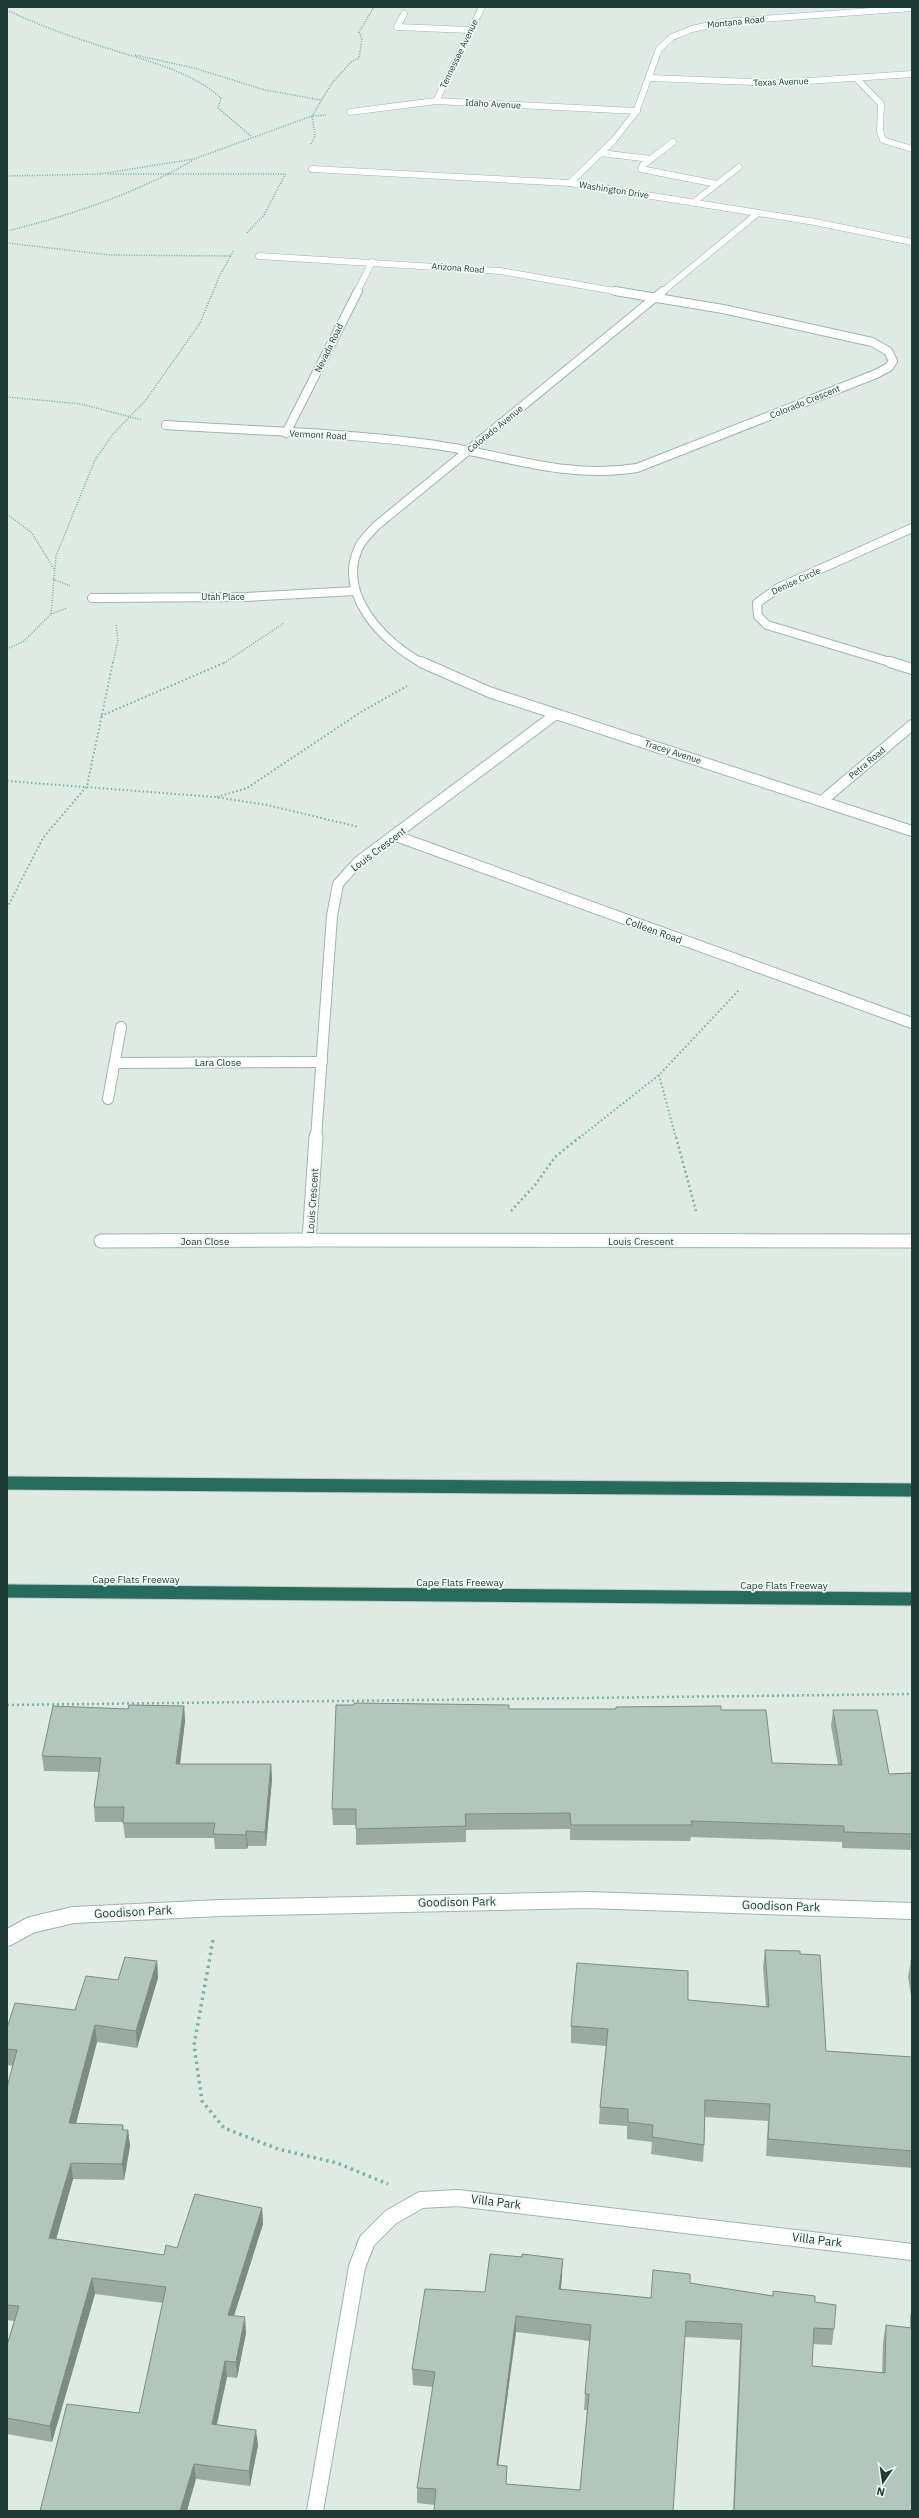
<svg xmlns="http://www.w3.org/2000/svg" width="919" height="2518" viewBox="0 0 919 2518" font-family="'IBM Plex Sans',sans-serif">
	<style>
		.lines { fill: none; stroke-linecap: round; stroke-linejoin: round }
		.service-casing { stroke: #a1b3ac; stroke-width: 7 }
		.minor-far4-casing { stroke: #a1b3ac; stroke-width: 7 }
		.minor-far3-casing { stroke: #a1b3ac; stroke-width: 10 }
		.minor-far2-casing { stroke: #a1b3ac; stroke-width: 12 }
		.minor-far1-casing { stroke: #a1b3ac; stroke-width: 15 }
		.minor-casing { stroke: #a1b3ac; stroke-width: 18 }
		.motorway-casing { stroke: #c0c8c6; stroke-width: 15 }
		.path-far3 { stroke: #7bb2a1; stroke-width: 1.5; stroke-dasharray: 1 1.5; stroke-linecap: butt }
		.path-far2 { stroke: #7bb2a1; stroke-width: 2; stroke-dasharray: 1.5 2.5; stroke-linecap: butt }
		.path-far1 { stroke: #7bb2a1; stroke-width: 2.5; stroke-dasharray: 2 3; stroke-linecap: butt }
		.path { stroke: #7bb2a1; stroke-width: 3.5; stroke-dasharray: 2.5 4; stroke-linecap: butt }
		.service { stroke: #fff; stroke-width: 6 }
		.minor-far4 { stroke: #fff; stroke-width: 6 }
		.minor-far3 { stroke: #fff; stroke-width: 8 }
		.minor-far2 { stroke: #fff; stroke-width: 10 }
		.minor-far1 { stroke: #fff; stroke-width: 13 }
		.minor { stroke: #fff; stroke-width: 16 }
		.motorway { stroke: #276b5d; stroke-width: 13 }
		.wall { fill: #9aaaa3; fill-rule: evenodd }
		.shaded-wall { fill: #7d8b85 }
		.building { fill: #b3c6be; stroke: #7d8b85; fill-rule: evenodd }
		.labels { text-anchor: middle; stroke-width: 3.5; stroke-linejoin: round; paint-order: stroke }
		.far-street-label { font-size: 9px; fill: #1e3c34; stroke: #eff8f3 }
		.street-label { font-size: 10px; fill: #1e3c34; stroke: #eff8f3 }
		.near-street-label { font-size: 12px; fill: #1e3c34; stroke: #eff8f3 }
	</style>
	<rect width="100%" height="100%" fill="#deebe5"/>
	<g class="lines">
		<defs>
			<g id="service">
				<path d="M404,14L397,27L471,30"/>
				<path d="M673,142L643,165L641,169L717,184"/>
				<path d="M600,153L651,159"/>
				<path d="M694,202L739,167"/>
			</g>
			<g id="minor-far4">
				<path d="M651,78L778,83L912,74"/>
				<path d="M856,78L881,104L880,131L883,140L912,149"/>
				<path d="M436,101L482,7"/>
				<path d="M350,112L436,101L637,111"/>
				<path d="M312,169L570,183L815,222L912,242"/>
				<path d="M570,183L614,140L636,112L659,49L672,37L692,29L723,22L912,8"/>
				<path d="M259,256L500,271L620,292"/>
				<path d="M357,292L372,262"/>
				<path d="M662,292L758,213"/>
			</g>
			<g id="minor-far3">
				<path d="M166,425C253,431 341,432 428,444C500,453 563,480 637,468L876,374L889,367L893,361L888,351L872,342L723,309L615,291"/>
				<path d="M286,433L358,291"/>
				<path d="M92,598L246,597L355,591"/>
				<path d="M422,663C383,642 335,593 360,545C364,538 371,532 376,526L663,291"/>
				<path d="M893,663L767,625L758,616L757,603L778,588L912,528"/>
			</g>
			<g id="minor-far2">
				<path d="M421,662L489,692L912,831"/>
				<path d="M890,662L912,669"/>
				<path d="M822,801L912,725"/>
				<path d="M396,836L912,1023"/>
				<path d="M115,1063L322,1062"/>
				<path d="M108,1099L121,1027"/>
				<path d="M316,1138L332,916L338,884L358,862L556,714"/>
			</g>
			<g id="minor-far1">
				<path d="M316,1137L309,1240L912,1241"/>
				<path d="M101,1241L309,1240"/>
			</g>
			<g id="minor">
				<path d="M7,1938L31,1925L73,1915L220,1908L587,1900L912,1911"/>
				<path d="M315,2511L357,2267L367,2241L391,2217L421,2200L458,2198L912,2252"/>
			</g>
			<g id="motorway">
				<path d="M7,1483L912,1490"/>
				<path d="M7,1591L912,1599"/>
			</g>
		</defs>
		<!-- service casing -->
		<use href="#service" class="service-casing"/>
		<!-- minor-far4 casing -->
		<use href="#minor-far4" class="minor-far4-casing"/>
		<!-- minor-far3 casing -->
		<use href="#minor-far3" class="minor-far3-casing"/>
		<!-- minor-far2 casing -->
		<use href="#minor-far2" class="minor-far2-casing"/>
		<!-- minor-far1 casing -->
		<use href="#minor-far1" class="minor-far1-casing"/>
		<!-- minor casing -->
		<use href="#minor" class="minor-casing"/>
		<!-- motorway casing -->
		<use href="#motorway" class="motorway-casing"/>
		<!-- path-far3 -->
		<g class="path-far3">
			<path d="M7,10C40,26 75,38 110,49C147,61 191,71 221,98L218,108L252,137"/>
			<path d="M135,55L194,68L265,90L321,100"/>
			<path d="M311,144L315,136L312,116L326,115"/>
			<path d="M100,174L194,159L312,116L332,83L351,62L359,58L362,39L359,32L374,7"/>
			<path d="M108,174H285"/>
			<path d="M7,176L101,174"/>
			<path d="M7,231C72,215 134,194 192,161"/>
			<path d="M247,233L264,215L286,173"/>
			<path d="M7,243L110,255L231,256"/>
			<path d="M7,397L81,404L142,420"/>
			<path d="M7,514L32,533L54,569"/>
			<path d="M53,579L70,586"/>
			<path d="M51,614L67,608"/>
			<path d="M7,649L24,641L51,614L56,556L95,460L113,434L146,400L200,323L220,275L234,250"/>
			<path d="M113,663L118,640L116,625"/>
			<path d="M224,663L284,623"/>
		</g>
		<!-- path-far2 -->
		<g class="path-far2">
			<path d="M101,716L226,662"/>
			<path d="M7,781L215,797L267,805L359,827"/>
			<path d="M217,797L247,788L361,712L407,686"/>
			<path d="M7,908L43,838L87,786L113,662"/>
			<path d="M659,1075L676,1138"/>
			<path d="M579,1138L659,1075L739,990"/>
		</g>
		<!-- path-far1 -->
		<g class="path-far1">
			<path d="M676,1137L696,1211"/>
			<path d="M511,1211L535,1185L555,1157L580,1137"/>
			<path d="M7,1705L912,1694"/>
		</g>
		<!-- path -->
		<path class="path" d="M213,1940L194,2045L202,2101L224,2128L278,2149L337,2163L388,2184"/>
		<!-- service -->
		<use href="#service" class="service"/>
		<!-- minor-far4 -->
		<use href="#minor-far4" class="minor-far4"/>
		<!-- minor-far3 -->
		<use href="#minor-far3" class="minor-far3"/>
		<!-- minor-far2 -->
		<use href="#minor-far2" class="minor-far2"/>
		<!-- minor-far1 -->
		<use href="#minor-far1" class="minor-far1"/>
		<!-- minor -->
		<use href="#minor" class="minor"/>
		<!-- motorway -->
		<use href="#motorway" class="motorway"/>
	</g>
	<!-- wall -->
	<g class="wall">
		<path d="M184,1706L185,1721L180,1764H271L272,1779L266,1846H248L247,1849H215L214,1838H125L123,1822H95L94,1807L99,1772L44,1771L42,1756L128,1709Z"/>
		<path d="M509,1709L721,1710L772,1763L838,1765L831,1726L833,1710L889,1774L912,1773V1850L842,1848V1842L691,1837L690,1841L570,1840V1829L466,1830V1842L356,1845V1825H333L332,1809Z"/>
		<path d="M765,1950L800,1954L826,2051L912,2057V2168L766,2156L768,2121L705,2117L704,2145L703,2162L651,2154L652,2142L627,2139V2126L599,2124L600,2107L606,2046L571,2043V2026L688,2000L766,2007L763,1967Z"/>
		<path d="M911,1960H912V2002L908,1977Z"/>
		<path d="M157,1961L158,1978L137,2048L97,2042L76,2123L123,2125L124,2130H128L130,2146L124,2180L73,2179L56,2239L164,2255L177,2248L262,2208L263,2224L234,2316L246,2333L237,2378L227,2377L217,2425L258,2445L250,2486L196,2479L139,2413L163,2303L95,2294L52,2442L7,2434V2345L14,2321L7,2320V2087L13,2066L7,2065V2028L75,2010L118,1980Z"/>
		<path d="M562,2275L561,2289L650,2298L690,2283L773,2296V2291L815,2302L834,2329L832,2345L813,2344L812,2366L882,2373L883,2342L886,2325L910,2328V2317L912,2307V2511H733L740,2340L685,2337L673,2511L435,2505L417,2503V2488L433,2387L413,2385L412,2369L485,2292ZM516,2332L590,2341L585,2394L584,2410H587L580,2490L507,2484L498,2466Z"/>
	</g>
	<!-- shaded-wall -->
	<g class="shaded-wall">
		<path d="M184,1706L185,1721L178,1779L176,1764Z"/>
		<path d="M271,1764L272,1779L266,1846L265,1832Z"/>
		<path d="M246,1831L248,1846L247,1849L246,1835Z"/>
		<path d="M157,1961L158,1978L137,2048L136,2031Z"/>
		<path d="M95,2025L97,2042L72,2139L69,2123Z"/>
		<path d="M128,2130L130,2146L124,2180L122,2164Z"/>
		<path d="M71,2163L73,2179L52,2254L49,2238Z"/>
		<path d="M262,2208L263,2224L229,2331L228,2315Z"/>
		<path d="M563,2259L562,2275L559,2305V2289Z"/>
		<path d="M92,2278L95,2294L52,2442L50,2426Z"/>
		<path d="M516,2316V2332L496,2481L497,2465Z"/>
		<path d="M245,2317L246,2333L237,2378L236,2362Z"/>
		<path d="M225,2361L227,2377L213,2440L212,2424Z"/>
		<path d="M256,2430L258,2445L250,2486L249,2471Z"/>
		<path d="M194,2464L196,2479L187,2511H180Z"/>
	</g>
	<!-- building -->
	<g class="building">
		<path d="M354,1703L509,1705V1709H616V1707L721,1706V1710H766L772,1763L842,1765L833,1710H877L889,1774L912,1773V1834L844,1832V1826L691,1821L692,1825H571L570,1813L465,1814L466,1826L356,1829V1809H332L336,1705H354Z"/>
		<path d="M129,1705L184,1706L176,1764H271L265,1832L246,1831V1835L213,1834L215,1823H123L124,1807H94L101,1758L42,1756L53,1706L128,1709Z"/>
		<path d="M765,1950L800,1951V1954L820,1955L826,2051L912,2057V2151L768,2139L770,2104L705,2100L704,2145L652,2137L653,2125L628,2122V2109L600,2107L608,2029L571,2026L577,1963L688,1971V2000L769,2007Z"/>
		<path d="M125,1957L157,1961L136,2031L95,2025L69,2123L123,2125L122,2130H128L122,2164L71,2163L49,2238L164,2255L166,2245L177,2248L195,2194L262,2208L228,2315L245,2317L236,2362L225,2361L212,2424L256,2430L249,2471L194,2464L180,2511H40L67,2404L139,2413L166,2287L92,2278L50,2426L7,2418V2345L19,2306L7,2305V2087L17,2050L7,2049V2028L15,2003L75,2010L86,1976L118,1980Z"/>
		<path d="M911,1960H912V1968Z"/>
		<path d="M490,2254L522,2257V2254L563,2259L559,2289L651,2298L653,2270L690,2274V2283L773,2296V2291L815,2296V2302L836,2305L834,2329L814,2328L812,2366L885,2373L886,2325L912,2328V2511H734L742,2324L686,2321L673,2511H434L436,2489L417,2488L435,2372L412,2369L425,2289L485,2292ZM516,2316L591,2325L585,2394H589L580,2490L506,2484L507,2466L497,2465Z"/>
	</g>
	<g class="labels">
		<!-- far-street labels -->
		<g class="far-street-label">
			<text transform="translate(736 22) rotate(-6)" y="3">Montana Road</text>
			<text transform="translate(459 54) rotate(-64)" y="3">Tennessee Avenue</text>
			<text transform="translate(781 82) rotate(-2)" y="3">Texas Avenue</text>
			<text transform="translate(493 104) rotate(3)" y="3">Idaho Avenue</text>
			<text transform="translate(614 190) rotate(9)" y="3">Washington Drive</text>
			<text transform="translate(458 268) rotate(4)" y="3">Arizona Road</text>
			<text transform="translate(329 348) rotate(-64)" y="3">Nevada Road</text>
			<text transform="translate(805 402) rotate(-22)" y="3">Colorado Crescent</text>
			<text transform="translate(495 429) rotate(-39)" y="3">Colorado Avenue</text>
			<text transform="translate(318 435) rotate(3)" y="3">Vermont Road</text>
			<text transform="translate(796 581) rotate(-25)" y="3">Denise Circle</text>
			<text x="223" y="600">Utah Place</text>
			<text transform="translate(673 752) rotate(18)" y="3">Tracey Avenue</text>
			<text transform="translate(867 763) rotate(-40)" y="3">Petra Road</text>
		</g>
		<!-- street labels -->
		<g class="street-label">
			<text transform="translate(378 849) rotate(-37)" y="4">Louis Crescent</text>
			<text transform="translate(654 930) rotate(20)" y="4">Colleen Road</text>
			<text x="218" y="1066">Lara Close</text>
			<text transform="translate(312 1201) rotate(-86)" y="4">Louis Crescent</text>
			<text x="205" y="1245">Joan Close</text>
			<text x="641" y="1245">Louis Crescent</text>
			<text x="136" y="1583">Cape Flats Freeway</text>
			<text x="460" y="1586">Cape Flats Freeway</text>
			<text x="784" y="1589">Cape Flats Freeway</text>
		</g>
		<!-- near-street labels -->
		<g class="near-street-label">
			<text transform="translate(457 1902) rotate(-1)" y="4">Goodison Park</text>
			<text transform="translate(781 1906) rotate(2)" y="4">Goodison Park</text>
			<text transform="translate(133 1912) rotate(-3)" y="4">Goodison Park</text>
			<text transform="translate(496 2202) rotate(7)" y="4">Villa Park</text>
			<text transform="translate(817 2240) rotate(7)" y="4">Villa Park</text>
		</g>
	</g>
	<!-- border -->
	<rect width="919" height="2518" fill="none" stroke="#1e3c34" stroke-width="16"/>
	<!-- north arrow -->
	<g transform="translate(883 2482) rotate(193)" stroke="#eff8f3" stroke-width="3" paint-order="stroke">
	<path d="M0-3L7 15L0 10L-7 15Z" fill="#1e3c34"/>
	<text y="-6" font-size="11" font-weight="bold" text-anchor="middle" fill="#1e3c34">N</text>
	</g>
</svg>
